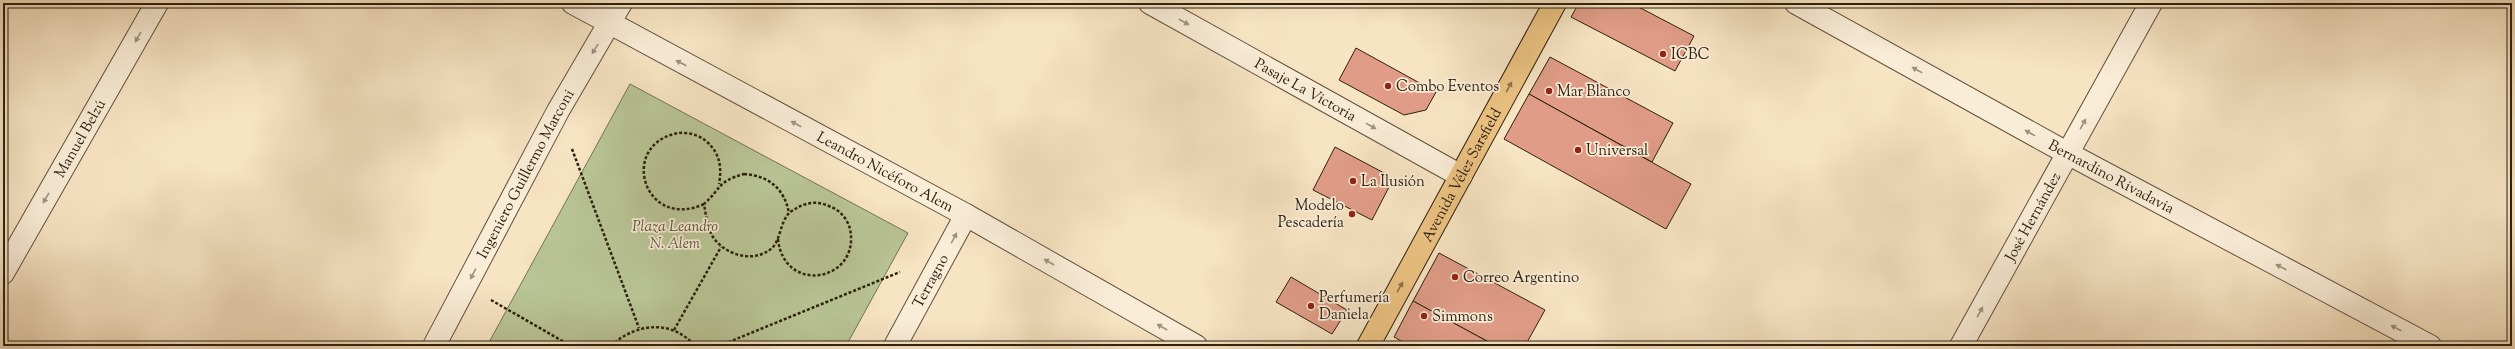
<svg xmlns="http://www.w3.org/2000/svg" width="2515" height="349" viewBox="0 0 2515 349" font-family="'Sorts Mill Goudy',serif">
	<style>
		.green { fill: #b9c596; stroke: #737253 }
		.building { fill: #e09c87; stroke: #2d2010 }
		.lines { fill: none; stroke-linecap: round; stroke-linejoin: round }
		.minor-casing { stroke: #60513d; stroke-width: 24 }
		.major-casing { stroke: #2d2010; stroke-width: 24 }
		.path { stroke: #2d2010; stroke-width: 2.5; stroke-dasharray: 3 2; stroke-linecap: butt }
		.minor { stroke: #faedd8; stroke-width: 22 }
		.major { stroke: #ecc282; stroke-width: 22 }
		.oneway { fill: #9e917e }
		.oneway2 { fill: #8c7149 }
		.poi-dot { fill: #8f2418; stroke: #faedd8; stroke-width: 1.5 }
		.labels { text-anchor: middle; stroke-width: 3.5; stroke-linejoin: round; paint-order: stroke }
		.poi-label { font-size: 15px; fill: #2d2010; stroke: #faedd8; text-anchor: start }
		.street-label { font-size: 15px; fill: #2d2010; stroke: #faedd8 }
		.park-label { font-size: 15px; font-style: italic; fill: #575238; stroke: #faedd8 }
	</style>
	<rect width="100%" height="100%" fill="#f7e4c3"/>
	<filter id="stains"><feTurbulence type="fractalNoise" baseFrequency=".005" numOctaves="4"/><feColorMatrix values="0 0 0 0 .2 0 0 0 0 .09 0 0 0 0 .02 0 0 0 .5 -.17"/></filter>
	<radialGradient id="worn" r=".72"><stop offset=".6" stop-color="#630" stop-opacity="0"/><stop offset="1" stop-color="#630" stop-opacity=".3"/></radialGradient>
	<!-- green -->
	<path class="green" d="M630,84L908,233L846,346H487Z"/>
	<!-- building -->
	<g class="building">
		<path d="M1579,3H1631L1694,36L1675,71L1571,17Z"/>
		<path d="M1356,48L1436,92L1426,110L1404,115L1339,80Z"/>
		<path d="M1550,57L1673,123L1652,162L1529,94Z"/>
		<path d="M1529,94L1691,184L1666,229L1504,139Z"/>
		<path d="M1335,147L1386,174L1389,187L1372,220L1313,190Z"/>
		<path d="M1439,253L1545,310L1525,346H1496L1413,301Z"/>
		<path d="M1291,277L1347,310L1332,334L1276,302Z"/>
		<path d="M1413,301L1496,346H1410L1394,337Z"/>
	</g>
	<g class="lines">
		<defs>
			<g id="minor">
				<path id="s1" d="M573,3L966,215L1196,346"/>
				<path id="s2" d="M1150,3L1461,176"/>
				<path id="s3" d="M1796,3L2067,153L2430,346"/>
				<path id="s4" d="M3,273L157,3"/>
				<path id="s5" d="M434,346L558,111L621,3"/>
				<path id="s6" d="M895,346L966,215"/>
				<path id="s7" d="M1961,346L2151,3"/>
			</g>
			<g id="major">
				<path id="s8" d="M1368,346L1555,3"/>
			</g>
		</defs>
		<!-- minor casing -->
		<use href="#minor" class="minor-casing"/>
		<!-- major casing -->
		<use href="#major" class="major-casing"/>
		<!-- path -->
		<g class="path">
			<path d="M572,149L639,328"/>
			<path d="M744,174C769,176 784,188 789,213C780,223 780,241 772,248C754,264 725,255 713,237C707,227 706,215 704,204C722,188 716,182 744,174Z"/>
			<path d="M704,204C645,231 619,148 674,134C684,131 698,134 706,141C720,153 722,167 719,184"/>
			<path d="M778,239C784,296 861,281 850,229C848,220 840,210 831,207C815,199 803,203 789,213"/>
			<path d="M491,300L571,346"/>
			<path d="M674,330L721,247"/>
			<path d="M611,346C635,323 672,319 695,346"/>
			<path d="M719,346L900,272"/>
		</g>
		<!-- minor -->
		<use href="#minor" class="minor"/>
		<!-- major -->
		<use href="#major" class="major"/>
	</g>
	<!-- one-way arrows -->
	<defs><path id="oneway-solid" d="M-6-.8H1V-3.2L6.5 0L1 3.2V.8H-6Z"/></defs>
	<g class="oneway">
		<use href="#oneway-solid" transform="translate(1184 22) rotate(29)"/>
		<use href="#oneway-solid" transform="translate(138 37) rotate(120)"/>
		<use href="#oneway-solid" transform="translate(595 49) rotate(121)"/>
		<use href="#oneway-solid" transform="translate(681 63) rotate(-152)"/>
		<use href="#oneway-solid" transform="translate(1917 70) rotate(-151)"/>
		<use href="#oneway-solid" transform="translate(796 124) rotate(-152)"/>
		<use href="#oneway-solid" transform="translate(2083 124) rotate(-61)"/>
		<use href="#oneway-solid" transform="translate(1371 126) rotate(29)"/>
		<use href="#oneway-solid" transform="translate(2030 133) rotate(-151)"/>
		<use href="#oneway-solid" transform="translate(46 198) rotate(120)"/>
		<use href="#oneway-solid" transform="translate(954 238) rotate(-62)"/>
		<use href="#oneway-solid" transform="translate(1049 262) rotate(-150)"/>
		<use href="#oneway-solid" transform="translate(2281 267) rotate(-152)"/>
		<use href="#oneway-solid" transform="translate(473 274) rotate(118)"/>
		<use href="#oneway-solid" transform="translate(1980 312) rotate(-61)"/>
		<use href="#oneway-solid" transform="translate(1162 327) rotate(-150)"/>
		<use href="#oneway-solid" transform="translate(2396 328) rotate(-152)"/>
	</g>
	<g class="oneway2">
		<use href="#oneway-solid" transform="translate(1509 87) rotate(-61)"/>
		<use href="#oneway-solid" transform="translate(1400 287) rotate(-61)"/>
	</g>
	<!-- markers -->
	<g class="poi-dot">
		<circle cx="1663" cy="54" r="4"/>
		<circle cx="1388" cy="86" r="4"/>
		<circle cx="1549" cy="91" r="4"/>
		<circle cx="1578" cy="150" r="4"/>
		<circle cx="1353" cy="181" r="4"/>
		<circle cx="1352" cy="214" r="4"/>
		<circle cx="1455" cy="277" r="4"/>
		<circle cx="1311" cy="306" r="4"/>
		<circle cx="1424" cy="316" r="4"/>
	</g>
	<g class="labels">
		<!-- poi labels -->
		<g class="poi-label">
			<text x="1671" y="59">ICBC</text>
			<text x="1396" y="91">Combo Eventos</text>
			<text x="1557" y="96">Mar Blanco</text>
			<text x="1586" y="155">Universal</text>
			<text x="1361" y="186">La Ilusión</text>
			<text x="1344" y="210" text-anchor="end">Modelo<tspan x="1344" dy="17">Pescadería</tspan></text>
			<text x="1463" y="282">Correo Argentino</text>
			<text x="1319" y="302">Perfumería<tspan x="1319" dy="17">Daniela</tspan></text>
			<text x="1432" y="321">Simmons</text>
		</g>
		<!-- street labels -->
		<g class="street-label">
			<text dy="5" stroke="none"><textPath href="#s2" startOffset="178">Pasaje La Victoria</textPath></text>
			<text dy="5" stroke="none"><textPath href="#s4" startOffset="155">Manuel Belzú</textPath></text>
			<text dy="5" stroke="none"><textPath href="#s1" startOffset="355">Leandro Nicéforo Alem</textPath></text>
			<text dy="5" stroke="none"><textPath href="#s5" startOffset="195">Ingeniero Guillermo Marconi</textPath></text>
			<text dy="5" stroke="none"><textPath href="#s8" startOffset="195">Avenida Vélez Sarsfield</textPath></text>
			<text dy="5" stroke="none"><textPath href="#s3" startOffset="360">Bernardino Rivadavia</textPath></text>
			<text dy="5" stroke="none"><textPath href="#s7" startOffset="148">José Hernández</textPath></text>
			<text dy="5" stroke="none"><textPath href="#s6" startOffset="74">Terragno</textPath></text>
		</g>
		<!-- park labels -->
		<g class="park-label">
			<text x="675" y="231">Plaza Leandro<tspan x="675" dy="17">N. Alem</tspan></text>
		</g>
	</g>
	<!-- margin -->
	<rect width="2515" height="349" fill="none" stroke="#f7e4c3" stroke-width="16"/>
	<rect x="4" y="4" width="2507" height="341" fill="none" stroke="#2d2010" stroke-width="2"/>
	<rect x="8" y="8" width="2499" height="333" fill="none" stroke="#2d2010"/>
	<rect width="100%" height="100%" filter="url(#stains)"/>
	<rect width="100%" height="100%" fill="url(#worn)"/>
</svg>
